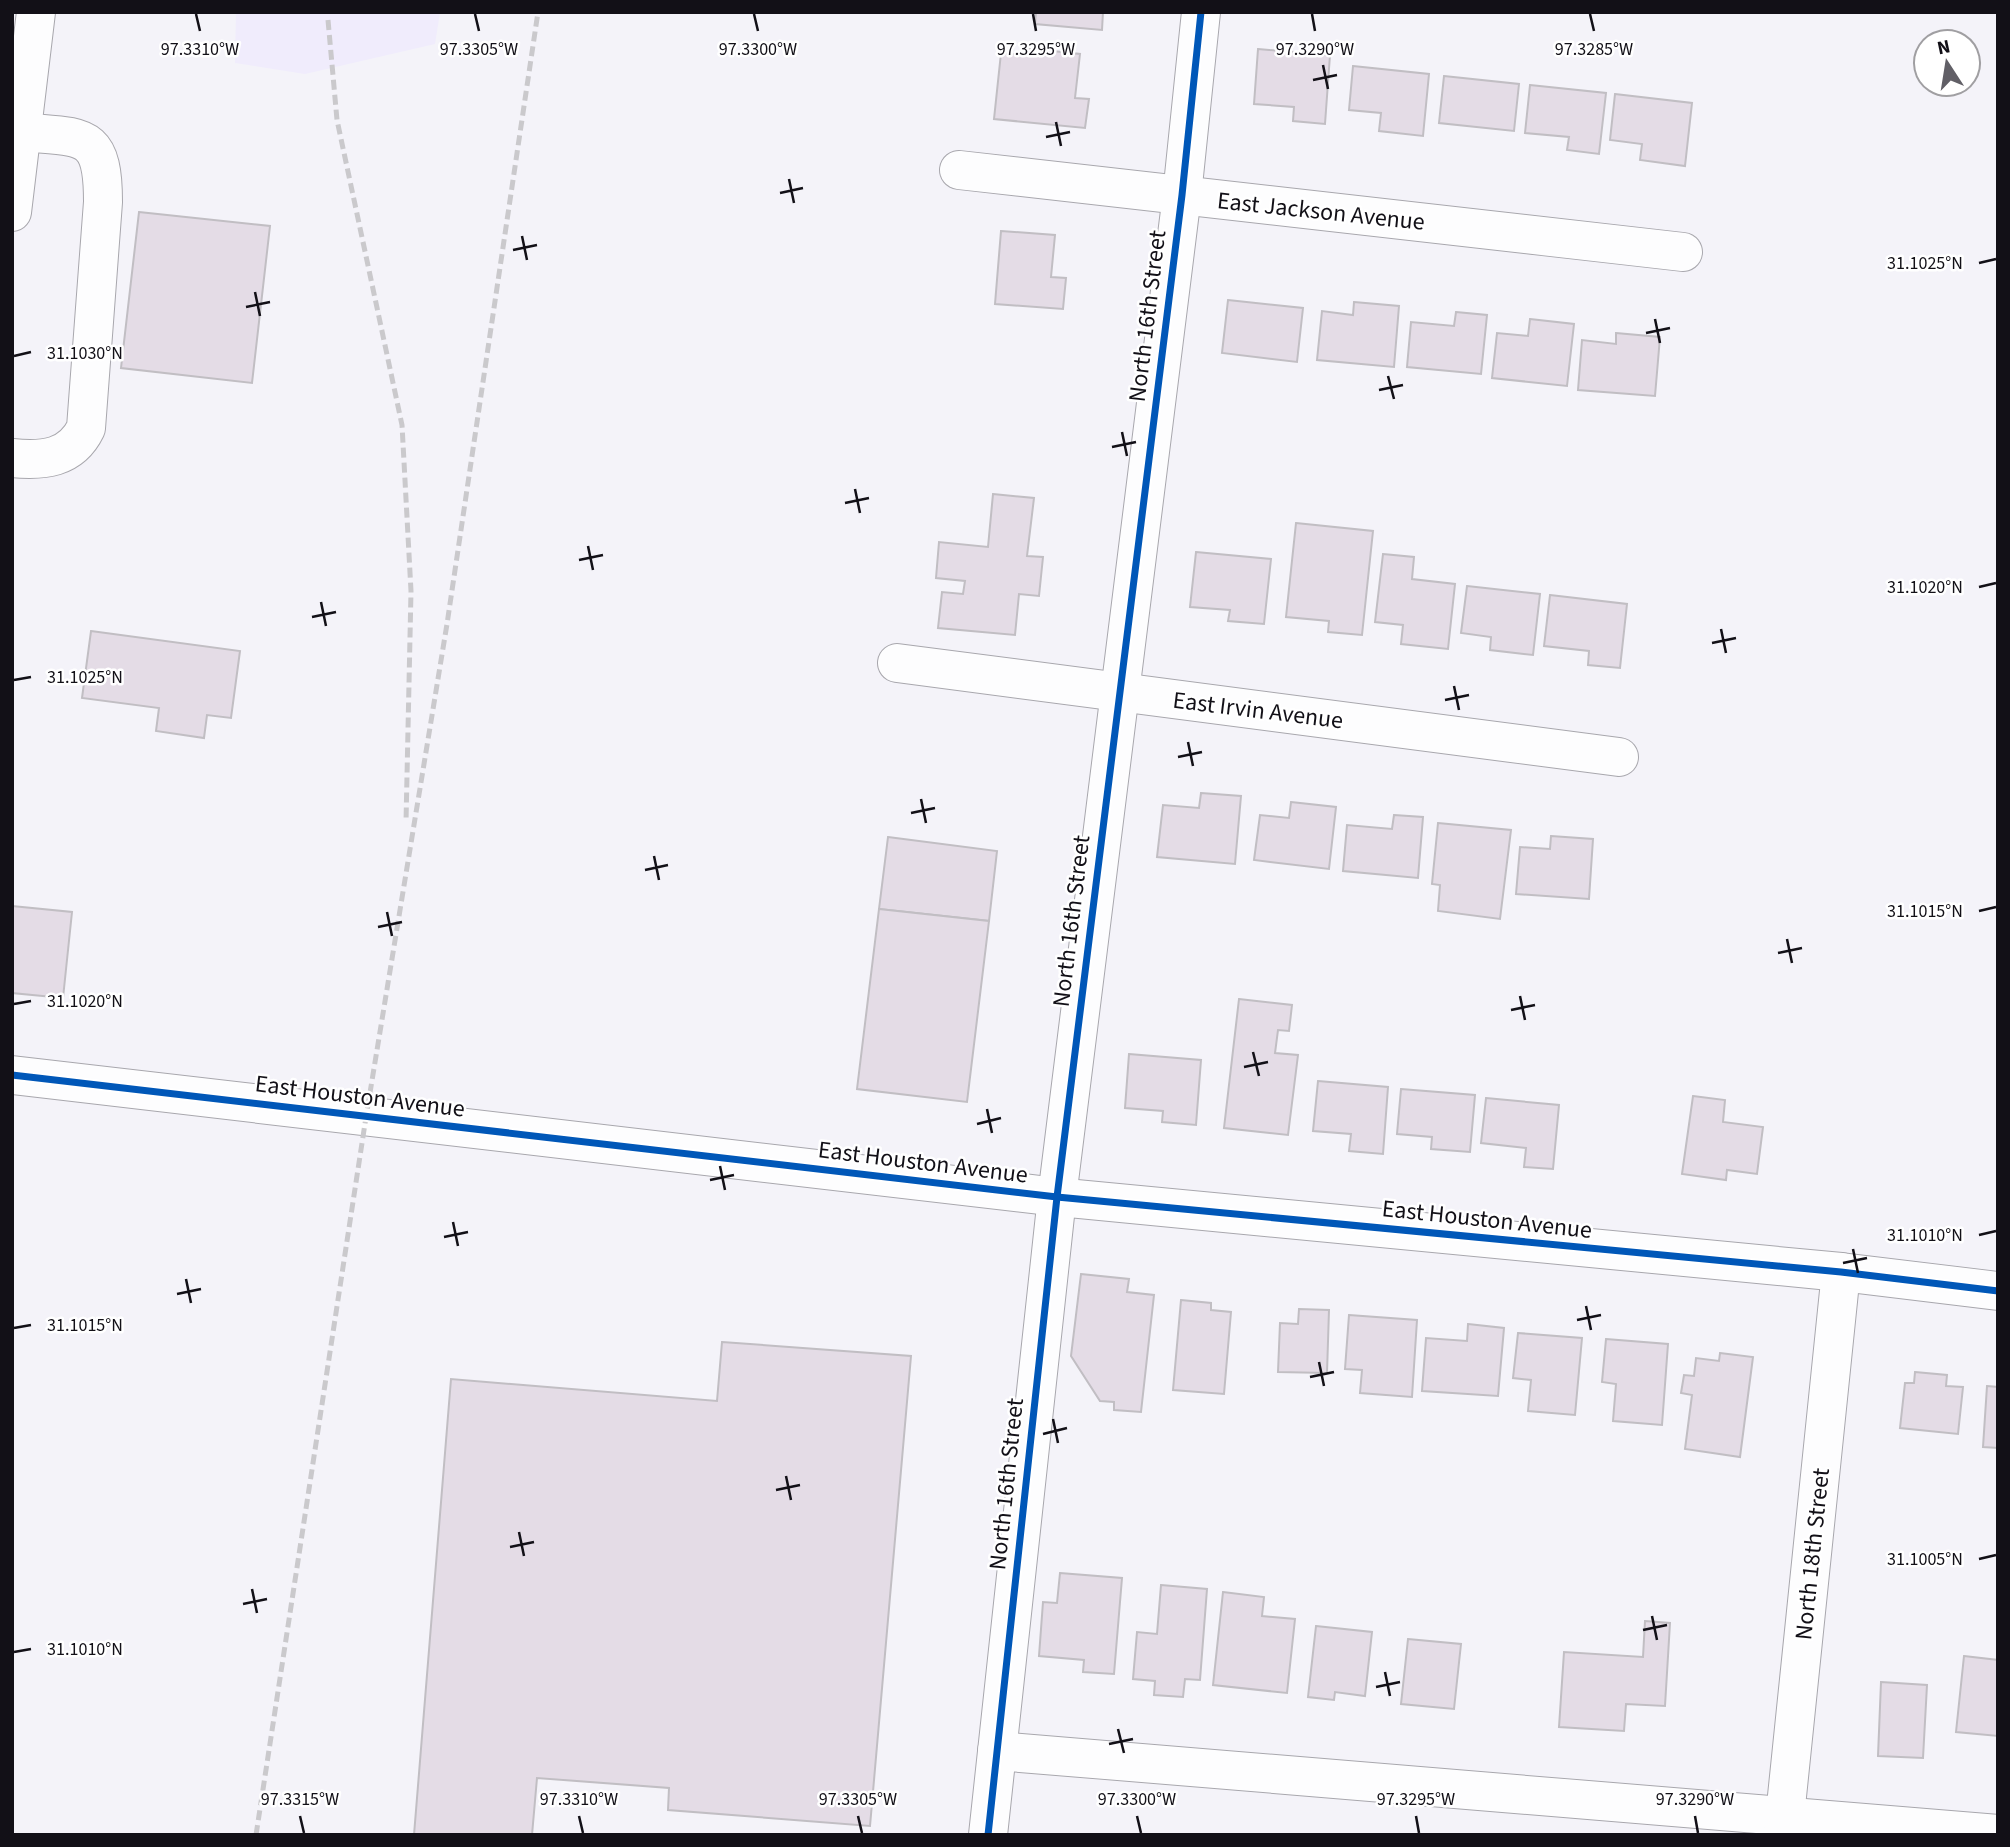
<svg xmlns="http://www.w3.org/2000/svg" width="2010" height="1847" viewBox="0 0 2010 1847" font-family="'Source Sans 3',sans-serif">
	<style>
		.built { fill: #f0ecfc }
		.building { fill: #e4dce6; stroke: #c1bec3; stroke-width: 2 }
		.lines { fill: none; stroke-linecap: round; stroke-linejoin: round }
		.minor-casing { stroke: #a8a7ad; stroke-width: 40 }
		.minor { stroke: #fdfdfe; stroke-width: 38 }
		.rail { stroke: #cac9cc; stroke-width: 5; stroke-dasharray: 10 5; stroke-linecap: butt }
		.cycleway-casing { stroke: #fff; stroke-width: 11 }
		.cycleway { stroke: #0057b8; stroke-width: 7 }
		.ticks { fill: none; stroke: #121017; stroke-width: 2.5 }
		.labels { text-anchor: middle; stroke-width: 5; stroke-linejoin: round; paint-order: stroke }
		.street-label { font-size: 24px; fill: #121017; stroke: #fff }
		.ticks-label { font-size: 18px; text-anchor: middle; fill: #121017; stroke: #fff; stroke-width: 5; stroke-linejoin: round; paint-order: stroke }
	</style>
	<rect width="100%" height="100%" fill="#f4f3f9"/>
	<!-- built -->
	<path class="built" d="M236,12H440L435,44L305,74L235,63Z"/>
	<!-- building -->
	<g class="building">
		<path d="M1036,12H1103L1102,30L1035,24Z"/>
		<path d="M1024,48L1080,54L1075,98L1089,99L1085,128L994,119L1001,53L1023,55Z"/>
		<path d="M1258,49L1330,55L1325,124L1293,121L1294,107L1254,104Z"/>
		<path d="M1353,66L1429,74L1423,136L1379,131L1381,113L1349,110Z"/>
		<path d="M1444,76L1519,84L1514,131L1439,123Z"/>
		<path d="M1530,85L1606,93L1599,154L1567,150L1569,137L1525,133Z"/>
		<path d="M1615,94L1692,103L1685,166L1640,160L1642,144L1610,140Z"/>
		<path d="M139,212L270,226L252,383L121,368Z"/>
		<path d="M1001,231L1055,235L1051,277L1066,278L1063,309L995,304Z"/>
		<path d="M1228,300L1303,308L1297,362L1222,353Z"/>
		<path d="M1354,302L1399,306L1394,367L1317,360L1322,311L1353,315Z"/>
		<path d="M1456,312L1487,315L1481,374L1407,367L1411,322L1454,326Z"/>
		<path d="M1530,319L1574,324L1567,386L1492,378L1497,333L1528,336Z"/>
		<path d="M1616,333L1660,337L1655,396L1578,390L1582,340L1616,344Z"/>
		<path d="M993,494L1034,498L1027,556L1043,557L1039,596L1019,594L1015,635L938,628L942,592L963,594L965,581L936,578L939,542L988,547Z"/>
		<path d="M1296,523L1373,531L1362,635L1328,632L1329,621L1286,617Z"/>
		<path d="M1196,552L1271,559L1264,624L1228,621L1230,610L1190,607Z"/>
		<path d="M1383,554L1414,557L1412,579L1455,584L1448,649L1401,644L1403,625L1375,622Z"/>
		<path d="M1467,586L1540,594L1533,655L1490,650L1491,637L1461,633Z"/>
		<path d="M1550,595L1627,604L1620,668L1588,665L1589,651L1544,646Z"/>
		<path d="M91,631L240,651L231,718L207,715L204,738L156,731L159,708L82,698Z"/>
		<path d="M1201,793L1241,796L1235,864L1157,857L1163,805L1199,808Z"/>
		<path d="M1291,802L1336,807L1329,869L1254,860L1260,815L1289,818Z"/>
		<path d="M1394,815L1423,817L1418,878L1343,871L1347,825L1392,829Z"/>
		<path d="M1438,823L1511,830L1500,919L1438,911L1440,885L1432,884Z"/>
		<path d="M1551,836L1593,839L1589,899L1516,894L1520,847L1550,849Z"/>
		<path d="M888,837L997,851L989,921L879,909Z"/>
		<path d="M12,906L72,912L63,998L12,993Z"/>
		<path d="M879,909L989,921L967,1102L857,1089Z"/>
		<path d="M1239,999L1292,1005L1289,1031L1278,1030L1275,1053L1298,1055L1288,1135L1224,1128Z"/>
		<path d="M1129,1054L1201,1060L1196,1125L1162,1122L1163,1111L1125,1108Z"/>
		<path d="M1318,1081L1388,1087L1383,1154L1349,1151L1351,1134L1313,1131Z"/>
		<path d="M1401,1089L1475,1095L1470,1152L1431,1149L1432,1137L1397,1134Z"/>
		<path d="M1693,1096L1725,1100L1723,1122L1763,1127L1757,1174L1727,1170L1726,1180L1682,1174Z"/>
		<path d="M1486,1098L1559,1105L1553,1169L1524,1167L1526,1148L1481,1143Z"/>
		<path d="M1081,1274L1129,1279L1127,1292L1154,1295L1141,1412L1114,1410V1402L1100,1401L1071,1356Z"/>
		<path d="M1181,1300L1211,1303V1310L1231,1312L1224,1394L1173,1390Z"/>
		<path d="M1299,1309L1329,1310L1327,1373L1278,1372L1280,1323L1298,1324Z"/>
		<path d="M1349,1315L1417,1320L1412,1397L1360,1393L1362,1370L1345,1369Z"/>
		<path d="M1468,1324L1504,1328L1498,1396L1422,1391L1426,1338L1467,1341Z"/>
		<path d="M1518,1333L1582,1338L1575,1415L1528,1411L1531,1380L1513,1378Z"/>
		<path d="M1606,1339L1668,1344L1662,1425L1613,1421L1616,1384L1602,1382Z"/>
		<path d="M722,1342L911,1356L870,1826L668,1810L669,1788L537,1778L532,1835H414L451,1379L717,1401Z"/>
		<path d="M1720,1353L1753,1357L1740,1457L1685,1449L1692,1395L1681,1393L1684,1375L1694,1376L1696,1358L1719,1361Z"/>
		<path d="M1915,1372L1947,1375L1946,1386L1963,1387L1958,1434L1900,1428L1905,1383H1914Z"/>
		<path d="M1987,1386L1998,1387V1448L1983,1447Z"/>
		<path d="M1060,1573L1122,1578L1114,1674L1083,1672L1084,1660L1039,1656L1043,1602L1057,1603Z"/>
		<path d="M1161,1585L1207,1589L1200,1680L1185,1679L1183,1697L1154,1695L1155,1681L1133,1679L1137,1632L1157,1634Z"/>
		<path d="M1223,1592L1264,1597L1262,1616L1295,1619L1287,1693L1213,1685Z"/>
		<path d="M1645,1621L1670,1623L1665,1706L1626,1704L1624,1731L1559,1727L1564,1652L1643,1657Z"/>
		<path d="M1316,1626L1372,1632L1365,1696L1335,1692L1334,1700L1308,1697Z"/>
		<path d="M1408,1639L1461,1644L1454,1709L1401,1704Z"/>
		<path d="M1964,1656L1998,1660V1736L1956,1732Z"/>
		<path d="M1881,1682L1927,1685L1923,1758L1878,1756Z"/>
	</g>
	<g class="lines">
		<defs>
			<g id="minor">
				<path d="M959,170L1683,252"/>
				<path d="M12,212L36,12"/>
				<path d="M12,458C43,461 71,459 86,428L103,202C103,131 84,138 22,132"/>
				<path d="M897,663L1619,757"/>
				<path d="M12,1075L1057,1197L1841,1272L1998,1291"/>
				<path d="M997,1751L1998,1834"/>
				<path d="M988,1835L1057,1197L1182,195L1201,12"/>
				<path d="M1783,1835L1841,1272"/>
			</g>
		</defs>
		<!-- minor casing -->
		<use href="#minor" class="minor-casing"/>
		<!-- minor -->
		<use href="#minor" class="minor"/>
		<!-- rail -->
		<g class="rail">
			<path d="M328,20L337,120L402,425L411,591L406,822"/>
			<path d="M256,1835L366,1117L447,624L538,12"/>
		</g>
		<defs>
			<g id="cycleway">
				<path d="M12,1075L1057,1197L1841,1272L1998,1291"/>
				<path d="M988,1835L1057,1197L1182,195L1201,12"/>
			</g>
		</defs>
		<!-- cycleway casing -->
		<use href="#cycleway" class="cycleway-casing"/>
		<!-- cycleway -->
		<use href="#cycleway" class="cycleway"/>
	</g>
	<!-- ticks -->
	<path class="ticks" d="M196,14L200,31M475,14L479,31M754,14L758,31M1033,14L1036,31M1312,14L1315,31M1590,14L1594,31M1323,65L1328,89M1313,80L1337,75M1056,122L1061,146M1046,137L1070,132M789,179L794,203M780,193L803,188M522,236L527,260M513,250L537,245M1979,263L1996,259M255,292L260,316M246,307L270,302M1655,319L1660,343M1646,333L1670,328M14,356L31,352M1388,376L1394,399M1379,390L1403,385M1122,432L1127,456M1112,447L1136,442M855,489L860,513M845,503L869,498M588,546L593,570M579,560L603,555M1979,587L1996,583M321,602L326,626M312,617L336,612M1721,629L1726,653M1712,643L1736,638M14,680L31,677M1454,686L1459,710M1445,700L1469,695M1188,742L1193,766M1178,757L1202,752M921,799L926,823M911,813L935,808M654,856L659,880M645,870L668,865M1979,911L1996,907M387,912L392,936M378,927L402,922M1787,939L1792,963M1778,953L1802,948M1520,996L1525,1020M14,1004L31,1001M1511,1010L1535,1005M1253,1052L1259,1076M1244,1067L1268,1062M987,1109L992,1133M977,1124L1001,1118M720,1166L725,1190M710,1180L734,1175M453,1222L458,1246M1979,1235L1996,1231M444,1237L468,1232M1853,1249L1858,1273M1843,1263L1867,1258M186,1279L191,1303M177,1294L201,1289M1586,1306L1591,1330M1577,1320L1601,1315M14,1328L31,1325M1319,1362L1324,1386M1310,1377L1334,1372M1053,1419L1058,1443M1043,1434L1067,1428M786,1476L791,1500M776,1490L800,1485M519,1532L524,1556M510,1547L534,1542M1979,1559L1996,1555M252,1589L257,1613M243,1604L267,1599M1652,1616L1657,1640M1643,1630L1667,1625M14,1652L31,1649M1385,1672L1390,1696M1376,1687L1400,1682M1118,1729L1124,1753M1109,1744L1133,1739M300,1816L304,1833M579,1816L583,1833M858,1816L862,1833M1137,1816L1141,1833M1416,1816L1419,1833M1695,1816L1698,1833"/>
	<g class="labels">
		<!-- street labels -->
		<g class="street-label">
			<text transform="translate(1321 211) rotate(6)" y="8">East Jackson Avenue</text>
			<text transform="translate(1147 316) rotate(-83)" y="8">North 16th Street</text>
			<text transform="translate(1258 710) rotate(7)" y="8">East Irvin Avenue</text>
			<text transform="translate(1071 921) rotate(-83)" y="8">North 16th Street</text>
			<text transform="translate(360 1096) rotate(7)" y="8">East Houston Avenue</text>
			<text transform="translate(923 1162) rotate(7)" y="8">East Houston Avenue</text>
			<text transform="translate(1487 1219) rotate(6)" y="8">East Houston Avenue</text>
			<text transform="translate(1006 1484) rotate(-84)" y="8">North 16th Street</text>
			<text transform="translate(1812 1554) rotate(-84)" y="8">North 18th Street</text>
		</g>
	</g>
	<g class="ticks-label">
		<text x="200" y="55">97.3310°W</text>
		<text x="479" y="55">97.3305°W</text>
		<text x="758" y="55">97.3300°W</text>
		<text x="1036" y="55">97.3295°W</text>
		<text x="1315" y="55">97.3290°W</text>
		<text x="1594" y="55">97.3285°W</text>
		<text x="1925" y="269">31.1025°N</text>
		<text x="85" y="359">31.1030°N</text>
		<text x="1925" y="593">31.1020°N</text>
		<text x="85" y="683">31.1025°N</text>
		<text x="1925" y="917">31.1015°N</text>
		<text x="85" y="1007">31.1020°N</text>
		<text x="1925" y="1241">31.1010°N</text>
		<text x="85" y="1331">31.1015°N</text>
		<text x="1925" y="1565">31.1005°N</text>
		<text x="85" y="1655">31.1010°N</text>
		<text x="300" y="1805">97.3315°W</text>
		<text x="579" y="1805">97.3310°W</text>
		<text x="858" y="1805">97.3305°W</text>
		<text x="1137" y="1805">97.3300°W</text>
		<text x="1416" y="1805">97.3295°W</text>
		<text x="1695" y="1805">97.3290°W</text>
	</g>
	<!-- border -->
	<rect width="2010" height="1847" fill="none" stroke="#121017" stroke-width="28"/>
	<!-- north arrow -->
	<g transform="translate(1947 63) rotate(348)"><circle r="33" fill="#ffffff" stroke="#a09fa2" stroke-width="2"/>
	<path d="M0-5L12 26L0 18L-12 26Z" fill="#615f66"/>
	<text y="-10" font-size="19" font-weight="bold" text-anchor="middle" fill="#121017">N</text>
	</g>
</svg>
